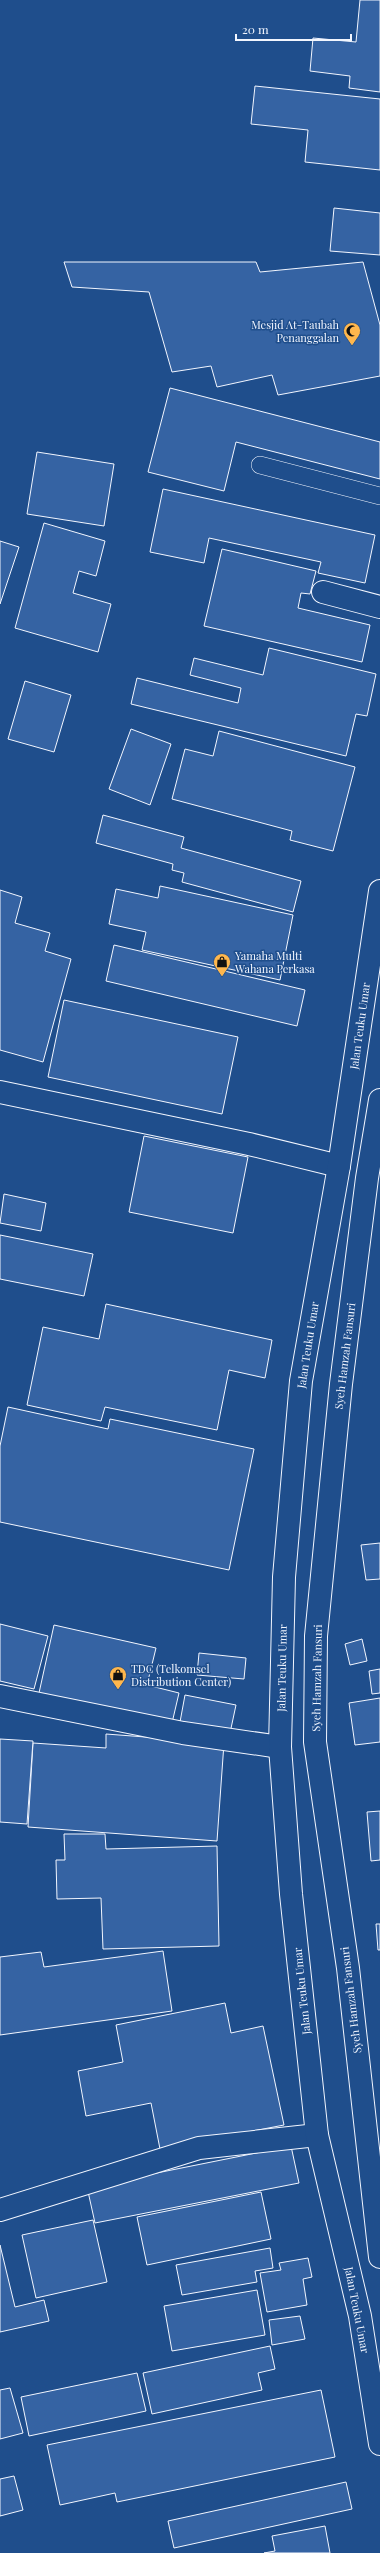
<svg xmlns="http://www.w3.org/2000/svg" width="380" height="2553" viewBox="0 0 380 2553" font-family="'Playfair Display',serif">
	<style>
		.building { fill: #3563a3; stroke: #f2f6ff }
		.lines { fill: none; stroke-linecap: round; stroke-linejoin: round }
		.service-casing { stroke: #f2f6ff; stroke-width: 18 }
		.minor-casing { stroke: #f2f6ff; stroke-width: 24 }
		.trunk-casing { stroke: #f2f6ff; stroke-width: 24 }
		.service { stroke: #1f4e8c; stroke-width: 17 }
		.minor { stroke: #1f4e8c; stroke-width: 22 }
		.trunk { stroke: #1f4e8c; stroke-width: 22 }
		.labels { text-anchor: middle; stroke-width: 3; stroke-linejoin: round; paint-order: stroke }
		.poi-label { font-size: 11px; fill: #f2f6ff; stroke: #1f4e8c; text-anchor: start }
		.street-label { font-size: 11px; fill: #f2f6ff; stroke: #1f4e8c }
	</style>
	<rect width="100%" height="100%" fill="#1f4e8c"/>
	<!-- building -->
	<g class="building">
		<path d="M360,0H380V92L349,88L350,76L310,71L313,38L356,42Z"/>
		<path d="M255,86L380,99V170L305,162L308,130L251,124Z"/>
		<path d="M334,208L380,213V255L330,251Z"/>
		<path d="M64,262H256L260,272L363,262L380,325V376L278,395L272,375L217,387L211,366L172,372L149,292L72,287Z"/>
		<path d="M170,388L380,442V479L236,442L224,491L148,472Z"/>
		<path d="M37,452L114,464L104,526L27,514Z"/>
		<path d="M163,489L375,535L365,583L318,573L321,562L209,538L204,563L150,552Z"/>
		<path d="M44,523L105,541L96,576L79,571L73,593L111,604L98,652L15,628Z"/>
		<path d="M0,541L19,547L0,604Z"/>
		<path d="M222,549L316,571L310,594L301,593L298,608L370,625L362,662L204,626Z"/>
		<path d="M269,648L376,674L367,716L356,714L346,756L131,704L137,678L238,703L241,688L190,675L194,658L263,675Z"/>
		<path d="M25,681L71,695L54,752L8,739Z"/>
		<path d="M131,729L171,744L150,805L109,789Z"/>
		<path d="M219,731L355,767L333,851L290,840L292,831L172,799L185,749L213,756Z"/>
		<path d="M103,815L184,837L181,848L301,881L293,912L182,882L184,873L172,870L173,864L96,843Z"/>
		<path d="M160,886L293,915L280,980L142,950L146,932L109,924L116,889L158,898Z"/>
		<path d="M0,890L22,897L15,923L50,933L45,951L71,959L43,1062L0,1050Z"/>
		<path d="M114,945L305,990L297,1026L106,981Z"/>
		<path d="M64,1000L238,1037L222,1114L48,1077Z"/>
		<path d="M144,1136L248,1157L233,1233L129,1212Z"/>
		<path d="M4,1194L46,1203L41,1231L0,1223Z"/>
		<path d="M0,1235L93,1254L84,1296L0,1279Z"/>
		<path d="M106,1304L272,1340L265,1378L229,1370L217,1430L105,1407L101,1421L27,1405L43,1327L99,1339Z"/>
		<path d="M8,1407L108,1429L110,1419L254,1449L229,1570L0,1522V1446Z"/>
		<path d="M380,1543V1579L366,1580L361,1545Z"/>
		<path d="M0,1624L48,1636L34,1689L0,1681Z"/>
		<path d="M54,1625L156,1648L147,1685L179,1693L172,1723L39,1693Z"/>
		<path d="M362,1639L367,1661L350,1665L345,1644Z"/>
		<path d="M199,1653L246,1658L244,1679L197,1675Z"/>
		<path d="M380,1669V1693L372,1694L369,1671Z"/>
		<path d="M185,1695L236,1705L230,1733L180,1722Z"/>
		<path d="M380,1698V1742L355,1745L349,1703Z"/>
		<path d="M106,1734L224,1743L217,1841L28,1827L33,1743L106,1748Z"/>
		<path d="M0,1739L33,1741L27,1824L0,1822Z"/>
		<path d="M380,1811V1860L371,1861L367,1812Z"/>
		<path d="M64,1834H105L106,1849L217,1846L219,1946L103,1949L101,1898L57,1899L56,1860H65Z"/>
		<path d="M376,1924H380V1950H378Z"/>
		<path d="M163,1951L172,2011L0,2035V1957L41,1952L44,1967Z"/>
		<path d="M225,2003L231,2033L263,2026L284,2125L160,2149L151,2103L86,2116L78,2071L123,2062L116,2025Z"/>
		<path d="M291,2146L299,2183L95,2223L87,2187Z"/>
		<path d="M261,2192L271,2239L147,2265L137,2217Z"/>
		<path d="M93,2220L107,2282L36,2298L22,2235Z"/>
		<path d="M0,2245L15,2307L44,2300L49,2321L0,2332Z"/>
		<path d="M270,2248L273,2268L255,2271L257,2282L182,2295L176,2265Z"/>
		<path d="M308,2258L312,2277L303,2279L307,2305L267,2312L260,2273L281,2270L279,2263Z"/>
		<path d="M257,2290L265,2335L172,2351L164,2306Z"/>
		<path d="M300,2316L305,2339L272,2345L269,2320Z"/>
		<path d="M270,2346L275,2369L258,2373L262,2390L152,2414L143,2373Z"/>
		<path d="M137,2373L146,2411L29,2436L21,2397Z"/>
		<path d="M10,2388L23,2433L0,2439V2390Z"/>
		<path d="M321,2390L335,2457L117,2502L115,2493L60,2505L47,2445Z"/>
		<path d="M14,2476L23,2510L0,2516V2479Z"/>
		<path d="M346,2482L352,2509L174,2548L168,2521Z"/>
		<path d="M325,2526L330,2553H264L275,2551L272,2536Z"/>
	</g>
	<g class="lines">
		<defs>
			<path id="service" d="M260,465L380,496"/>
			<g id="minor">
				<path d="M323,592L380,607"/>
				<path d="M0,1092L249,1144L339,1166"/>
				<path d="M0,1696L183,1733L280,1747"/>
				<path d="M0,2210L199,2148L317,2135"/>
			</g>
			<g id="trunk">
				<path d="M380,891L339,1166L301,1381L284,1577L280,1747L291,1894L317,2135L360,2316L380,2444"/>
				<path d="M380,1100L367,1178L341,1384L316,1636L315,1742L348,1968L380,2257"/>
			</g>
		</defs>
		<!-- service casing -->
		<use href="#service" class="service-casing"/>
		<!-- minor casing -->
		<use href="#minor" class="minor-casing"/>
		<!-- trunk casing -->
		<use href="#trunk" class="trunk-casing"/>
		<!-- service -->
		<use href="#service" class="service"/>
		<!-- minor -->
		<use href="#minor" class="minor"/>
		<!-- trunk -->
		<use href="#trunk" class="trunk"/>
	</g>
	<!-- icons -->
	<defs>
		<symbol id="mosque-pin" viewBox="-11 -11 22 30"><path d="M0 17L-7.5 6A9.5 9.5 0 1 1 7.5 6Z" fill="#ffb74d" stroke="#1f4e8c"/><path d="M3.5-4.9A6 6 0 1 0 3.5 4.9A5 5 0 1 1 3.5-4.9Z" fill="#111"/></symbol>
		<symbol id="shop-pin" viewBox="-11 -11 22 30"><path d="M0 17L-7.5 6A9.5 9.5 0 1 1 7.5 6Z" fill="#ffb74d" stroke="#1f4e8c"/><path d="M-5-2.5h2.3a2.7 3.5 0 0 1 5.4 0H5L5.5 6h-11ZM-1.5-2.5h3a1.5 2.3 0 0 0-3 0Z" fill="#111"/></symbol>
	</defs>
	<g fill-rule="evenodd">
		<use href="#mosque-pin" x="342" y="321" width="20" height="27"/>
		<use href="#shop-pin" x="212" y="952" width="20" height="27"/>
		<use href="#shop-pin" x="108" y="1665" width="20" height="27"/>
	</g>
	<g class="labels">
		<!-- poi labels -->
		<g class="poi-label">
			<text x="339" y="329" text-anchor="end">Mesjid At-Taubah<tspan x="339" dy="13">Penanggalan</tspan></text>
			<text x="235" y="960">Yamaha Multi<tspan x="235" dy="13">Wahana Perkasa</tspan></text>
			<text x="131" y="1673">TDC (Telkomsel<tspan x="131" dy="13">Distribution Center)</tspan></text>
		</g>
		<!-- street labels -->
		<g class="street-label">
			<text transform="translate(360 1026) rotate(-82)" y="4">Jalan Teuku Umar</text>
			<text transform="translate(308 1345) rotate(-81)" y="4">Jalan Teuku Umar</text>
			<text transform="translate(345 1356) rotate(-83)" y="4">Syeh Hamzah Fansuri</text>
			<text transform="translate(282 1668) rotate(-89)" y="4">Jalan Teuku Umar</text>
			<text transform="translate(317 1678) rotate(-89)" y="4">Syeh Hamzah Fansuri</text>
			<text transform="translate(302 1991) rotate(-96)" y="4">Jalan Teuku Umar</text>
			<text transform="translate(351 2000) rotate(-97)" y="4">Syeh Hamzah Fansuri</text>
			<text transform="translate(357 2310) rotate(79)" y="4">Jalan Teuku Umar</text>
		</g>
	</g>
	<!-- scale -->
	<path d="M236 34v6h115v-6" fill="none" stroke="#f2f6ff" stroke-width="2"/>
	<text x="242" y="34" font-size="12" fill="#f2f6ff" stroke="#1f4e8c" stroke-width="3" paint-order="stroke">20 m</text>
</svg>
